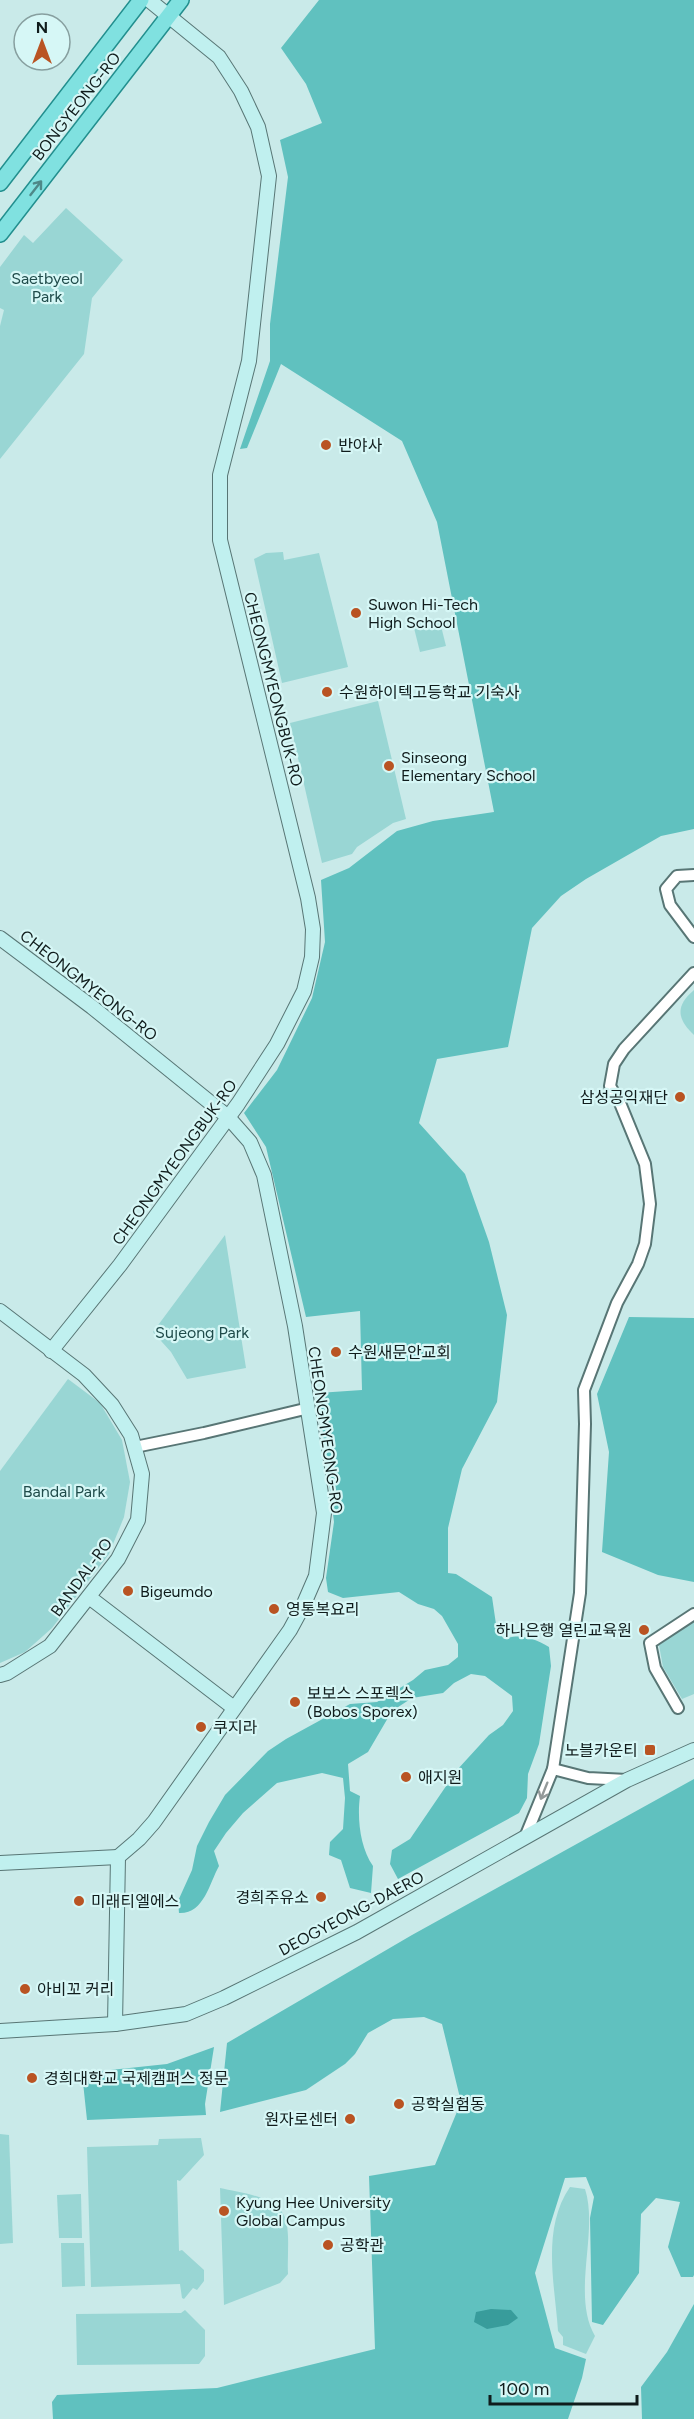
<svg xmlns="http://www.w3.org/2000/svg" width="694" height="2419" viewBox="0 0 694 2419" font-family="Figtree,'Noto Sans KR',sans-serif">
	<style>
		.green { fill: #99d6d4 }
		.forest { fill: #60c1bf }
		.water { fill: #389c9b }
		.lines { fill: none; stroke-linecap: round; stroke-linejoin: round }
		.street-casing { stroke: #587675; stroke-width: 14 }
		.secondary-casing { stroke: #587675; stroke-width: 16 }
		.primary-casing { stroke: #228f8e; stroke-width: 18 }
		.street { stroke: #fff; stroke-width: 10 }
		.secondary { stroke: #c0f0ef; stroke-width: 14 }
		.primary { stroke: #80e1e0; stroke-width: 15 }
		.oneway { stroke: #4e8888 }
		.oneway2 { stroke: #939999 }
		.poi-dot { fill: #b95423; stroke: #d6f7f6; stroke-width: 2 }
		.labels { text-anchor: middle; stroke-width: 4.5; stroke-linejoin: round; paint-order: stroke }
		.street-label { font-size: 16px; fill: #101c1c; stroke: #d6f7f6 }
		.park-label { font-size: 16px; fill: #204c4b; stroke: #d6f7f6 }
		.poi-label { font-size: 16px; fill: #101c1c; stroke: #d6f7f6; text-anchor: start }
	</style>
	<rect width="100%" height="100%" fill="#c9eae9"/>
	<!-- green -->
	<g class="green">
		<path d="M66,208L123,260L92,298L84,354L0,459V326L4,310L0,308V267L24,235L33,243Z"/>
		<path d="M283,552L284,560L319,553L348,667L282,683L254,559L266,553Z"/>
		<path d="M439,618L446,646L420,652L413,624Z"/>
		<path d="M378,701L406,819L393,823L357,847L352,854L322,863L290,723Z"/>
		<path d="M694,990V1035C677,1019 675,1006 694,990Z"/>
		<path d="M225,1235L246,1368L187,1379L171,1352L153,1332Z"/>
		<path d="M68,1379L100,1403L122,1440L130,1482L124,1517L109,1554L52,1628L25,1652L0,1663V1471Z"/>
		<path d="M694,1622V1694L682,1699L663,1667L659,1645Z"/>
		<path d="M0,2134L9,2135L13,2243L0,2244Z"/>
		<path d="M201,2138L204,2155L180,2181L177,2180L179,2251L182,2250L204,2270V2281L197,2290L193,2288L184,2299L182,2298L180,2284L91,2287L87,2147L158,2145L159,2139Z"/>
		<path d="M570,2187L585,2189C599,2232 571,2295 595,2336L586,2354L563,2345V2337L558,2331C555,2285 541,2229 570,2187Z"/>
		<path d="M220,2188C241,2193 280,2196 286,2221C290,2237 287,2257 288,2274L280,2283L224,2305Z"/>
		<path d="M81,2194L82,2238H59L57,2195Z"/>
		<path d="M61,2243H84L85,2286L62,2287Z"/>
		<path d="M185,2310L205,2330V2356L199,2364L77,2365L76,2314L181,2313Z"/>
	</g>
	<!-- forest -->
	<g class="forest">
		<path d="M319,0H694V829L661,836L586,879L561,896L532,928L508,1047L437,1059L419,1123L465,1174L489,1242L507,1315L497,1402L462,1469L448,1528V1573L456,1574L492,1597L497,1631L504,1639C521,1633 534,1638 549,1647L551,1666L539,1744L528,1774L527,1798L519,1813L398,1879L390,1864L392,1850L410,1839L457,1770L489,1735L503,1725L513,1711L512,1696L485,1676L471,1674L454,1683L443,1693L412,1698L392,1711L368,1752L348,1764L350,1791L360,1796C357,1818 360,1848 373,1866L371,1893L350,1888L341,1860L329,1855L330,1842L343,1829L345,1798L343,1778L322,1773L277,1783L243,1813L226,1833L214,1851L219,1866C209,1884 204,1914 179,1913L178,1901L192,1870L197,1846L209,1822L225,1795L268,1751L286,1739L350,1704L377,1702L413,1680L425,1670L448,1665L458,1657V1644L442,1616L434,1609L418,1604L399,1592L343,1598L328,1592L326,1578L334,1522L318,1393L362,1390L360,1311L306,1317L266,1147L244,1113L277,1070L312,998L325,942L321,880L349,868L397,831L433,821L494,812L437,522L402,441L281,364L247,448L240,449L270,361V324L288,177L280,140L322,123L306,84L281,48Z"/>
		<path d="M629,1317L694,1318V1582L658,1575L602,1552L609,1452L597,1394Z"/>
		<path d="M694,1779V2275L693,2277H681L668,2247L680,2202L656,2198L641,2214L639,2273L603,2325L592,2322L590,2218L594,2197L586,2177L565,2178L535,2273L555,2348L586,2359L582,2378L568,2419H53L52,2402L57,2395L217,2388L375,2349L369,2176L435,2165L461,2102L442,2024L424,2017L393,2019L368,2033L355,2054L345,2064L306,2090L220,2112L227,2043L412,1935Z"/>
		<path d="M214,2047L205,2104L206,2115L87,2120L82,2073L167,2064Z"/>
		<path d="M694,2304V2419H642L641,2387L667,2352Z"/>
	</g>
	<!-- water -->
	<path class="water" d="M491,2309L511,2310L518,2318L508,2325L487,2329L474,2322L476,2312Z"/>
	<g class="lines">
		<defs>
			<g id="street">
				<path d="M694,875L677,876L666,889L670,905L694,937"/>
				<path d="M135,1447L204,1433L309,1408"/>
				<path d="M678,1708L655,1668L650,1643L694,1614"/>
				<path d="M553,1769L580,1593L585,1424L584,1390L617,1303L638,1264L645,1244L650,1204L645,1164L620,1103L610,1086L614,1064L624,1049L694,973"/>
				<path d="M526,1835L553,1769L588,1778L627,1780"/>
			</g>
			<g id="secondary">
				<path d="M0,938L92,1007L228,1117L250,1142L264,1175L295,1326L324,1513L316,1576L303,1606L290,1630L154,1822L139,1839L118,1857L115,2024"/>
				<path d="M0,1311L84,1375L112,1405L131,1435L142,1474L138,1520L118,1559L50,1646L7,1673L0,1675"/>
				<path d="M51,1351L120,1265L238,1104L277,1044L304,991L312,957L313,929L308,898L220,540V475L249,361L269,176L258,127L241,91L219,57L149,0"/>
				<path d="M89,1597L234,1708"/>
				<path d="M0,1863L118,1857"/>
				<path d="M0,2031L115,2024L186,2014L224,1998L357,1932L627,1780L694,1750"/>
			</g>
			<g id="primary">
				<path d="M0,183L141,0"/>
				<path d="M0,234L181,0"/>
			</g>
		</defs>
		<!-- street casing -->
		<use href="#street" class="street-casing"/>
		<!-- secondary casing -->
		<use href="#secondary" class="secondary-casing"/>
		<!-- primary casing -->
		<use href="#primary" class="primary-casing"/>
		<!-- street -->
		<use href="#street" class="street"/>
		<!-- secondary -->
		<use href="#secondary" class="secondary"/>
		<!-- primary -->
		<use href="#primary" class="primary"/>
	</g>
	<!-- one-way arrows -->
	<defs><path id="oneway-shaft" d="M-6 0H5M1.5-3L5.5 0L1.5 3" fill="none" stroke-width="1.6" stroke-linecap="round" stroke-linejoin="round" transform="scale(1.5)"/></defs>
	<use class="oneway" href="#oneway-shaft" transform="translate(36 188) rotate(-52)"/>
	<use class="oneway2" href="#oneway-shaft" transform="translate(544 1791) rotate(112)"/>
	<!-- markers -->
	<g class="poi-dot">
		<circle cx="326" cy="445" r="6"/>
		<circle cx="356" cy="613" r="6"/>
		<circle cx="327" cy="692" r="6"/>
		<circle cx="389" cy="766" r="6"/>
		<circle cx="680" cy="1097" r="6"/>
		<circle cx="336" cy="1352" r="6"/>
		<circle cx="128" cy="1591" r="6"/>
		<circle cx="274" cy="1609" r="6"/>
		<circle cx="644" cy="1630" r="6"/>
		<circle cx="295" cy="1702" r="6"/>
		<circle cx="201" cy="1727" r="6"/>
		<rect x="644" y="1744" width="12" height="12" rx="3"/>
		<circle cx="406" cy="1777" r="6"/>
		<circle cx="321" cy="1897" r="6"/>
		<circle cx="79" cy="1901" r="6"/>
		<circle cx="25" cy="1989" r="6"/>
		<circle cx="32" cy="2078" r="6"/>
		<circle cx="399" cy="2104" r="6"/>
		<circle cx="350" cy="2119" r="6"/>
		<circle cx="224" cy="2211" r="6"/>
		<circle cx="328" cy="2245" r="6"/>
	</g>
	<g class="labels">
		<!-- street labels -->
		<g class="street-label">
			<text transform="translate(76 106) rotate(-52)" y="6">BONGYEONG-RO</text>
			<text transform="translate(274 689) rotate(76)" y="6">CHEONGMYEONGBUK-RO</text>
			<text transform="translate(89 985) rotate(38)" y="6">CHEONGMYEONG-RO</text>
			<text transform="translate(174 1162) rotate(-54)" y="6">CHEONGMYEONGBUK-RO</text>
			<text transform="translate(326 1430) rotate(82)" y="6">CHEONGMYEONG-RO</text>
			<text transform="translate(81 1577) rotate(-54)" y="6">BANDAL-RO</text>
			<text transform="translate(351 1913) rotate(-28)" y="6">DEOGYEONG-DAERO</text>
		</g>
		<!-- park labels -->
		<g class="park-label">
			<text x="47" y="284">Saetbyeol<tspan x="47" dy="18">Park</tspan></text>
			<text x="202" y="1338">Sujeong Park</text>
			<text x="64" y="1497">Bandal Park</text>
		</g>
		<!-- poi labels -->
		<g class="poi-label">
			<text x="338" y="451">반야사</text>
			<text x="368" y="610">Suwon Hi-Tech<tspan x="368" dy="18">High School</tspan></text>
			<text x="339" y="698">수원하이텍고등학교 기숙사</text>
			<text x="401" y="763">Sinseong<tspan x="401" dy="18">Elementary School</tspan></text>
			<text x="668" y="1103" text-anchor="end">삼성공익재단</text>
			<text x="348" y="1358">수원새문안교회</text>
			<text x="140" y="1597">Bigeumdo</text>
			<text x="286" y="1615">영통복요리</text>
			<text x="632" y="1636" text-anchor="end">하나은행 열린교육원</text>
			<text x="307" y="1699">보보스 스포렉스<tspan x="307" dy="18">(Bobos Sporex)</tspan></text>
			<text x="213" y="1733">쿠지라</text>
			<text x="638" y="1756" text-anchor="end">노블카운티</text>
			<text x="418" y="1783">애지원</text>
			<text x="309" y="1903" text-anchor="end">경희주유소</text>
			<text x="91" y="1907">미래티엘에스</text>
			<text x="37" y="1995">아비꼬 커리</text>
			<text x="44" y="2084">경희대학교 국제캠퍼스 정문</text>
			<text x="411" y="2110">공학실험동</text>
			<text x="338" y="2125" text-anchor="end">원자로센터</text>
			<text x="236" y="2208">Kyung Hee University<tspan x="236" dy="18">Global Campus</tspan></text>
			<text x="340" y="2251">공학관</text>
		</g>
	</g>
	<!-- north arrow -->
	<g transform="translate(42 42)"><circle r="28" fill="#d6f7f6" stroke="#879f9f" stroke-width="1.5"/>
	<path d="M0-4.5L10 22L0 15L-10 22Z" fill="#b95423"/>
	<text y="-9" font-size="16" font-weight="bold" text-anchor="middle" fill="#101c1c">N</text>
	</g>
	<!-- scale -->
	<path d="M490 2395v9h147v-9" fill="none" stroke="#101c1c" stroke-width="3"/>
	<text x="499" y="2395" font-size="18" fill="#101c1c" stroke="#d6f7f6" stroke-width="4.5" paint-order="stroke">100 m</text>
</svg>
